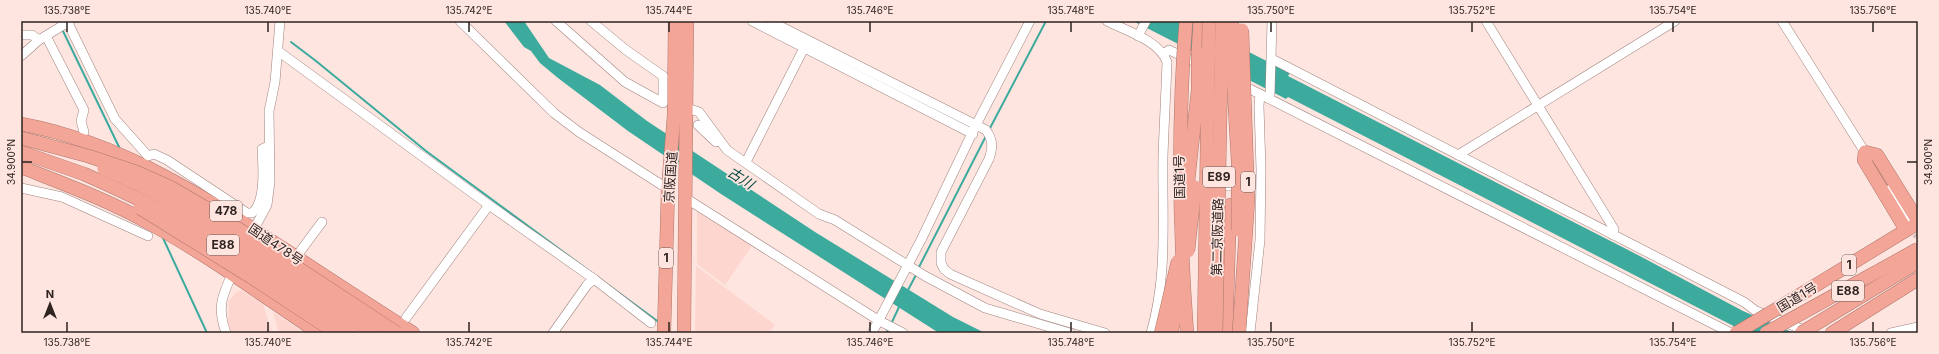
<svg xmlns="http://www.w3.org/2000/svg" width="1939" height="354" viewBox="0 0 1939 354" font-family="Inter,'Noto Sans JP',sans-serif">
	<style>
		.built { fill: #fdd6cf }
		.water { fill: #3cab9e }
		.lines { fill: none; stroke-linecap: round; stroke-linejoin: round }
		.stream { stroke: #3cab9e; stroke-width: 2 }
		.minor-tunnel { stroke: #d4beba; stroke-width: 9; stroke-dasharray: 9 4.5; stroke-linecap: butt }
		.minor-casing { stroke: #9f837e; stroke-width: 10 }
		.highway-casing { stroke: #ae786e; stroke-width: 14 }
		.minor { stroke: #fff; stroke-width: 9 }
		.highway { stroke: #f3a597; stroke-width: 13 }
		.highway-bridge-casing { stroke: #ae786e; stroke-width: 14; stroke-linecap: butt }
		.highway-bridge { stroke: #f3a597; stroke-width: 13 }
		.ticks { fill: none; stroke: #2e2321; stroke-width: 1.5 }
		.labels { text-anchor: middle; stroke-width: 3.5; stroke-linejoin: round; paint-order: stroke }
		.shield { fill: #fee5e0; stroke: #6c5d5a; stroke-width: 1 }
		.shield-label { font-size: 12px; font-weight: bold; fill: #2e2321 }
		.street-label { font-size: 13px; fill: #2e2321; stroke: #fee5e0 }
		.water-label { font-size: 14px; font-style: italic; fill: #094b45; stroke: #fee5e0 }
		.neatline { fill: none; stroke: #2e2321; stroke-width: 1.5 }
		.ticks-label { font-size: 10px; text-anchor: middle; fill: #2e2321 }
	</style>
	<rect width="100%" height="100%" fill="#fee5e0"/>
	<!-- built -->
	<g class="built">
		<path d="M697,209L753,244L725,285L697,264Z"/>
		<path d="M696,266L775,325L769,333H695Z"/>
		<path d="M242,290L263,304L272,333H232L228,323L229,301L236,292Z"/>
		<path d="M273,312L305,333H279Z"/>
	</g>
	<!-- water -->
	<g class="water">
		<path d="M504,21H524L549,58L600,85L647,121L815,232L953,317L985,333H939L721,194L628,131L558,78L540,63L531,51L524,47Z"/>
		<path d="M1133,21H1188L1290,73L1288,76L1636,254L1743,311L1794,333H1747L1288,97L1286,99Z"/>
	</g>
	<g class="lines">
		<!-- stream -->
		<g class="stream">
			<path d="M62,29L120,149"/>
			<path d="M291,42L316,61L426,151L660,323"/>
			<path d="M989,130L1046,21"/>
			<path d="M163,238L207,333"/>
			<path d="M918,269L986,136"/>
			<path d="M907,292L917,273"/>
			<path d="M891,324L900,305"/>
			<path d="M886,333L889,328"/>
		</g>
		<!-- minor-tunnel -->
		<path class="minor-tunnel" d="M1909,222L1918,236"/>
		<defs>
			<g id="minor">
				<path d="M67,21L115,119L148,156L154,154L167,160L247,213H252C266,202 263,166 262,149L268,146"/>
				<path d="M460,21L554,113L579,132L668,189"/>
				<path d="M556,21L625,82L663,103V76"/>
				<path d="M591,21L626,50L663,76"/>
				<path d="M752,21L973,134"/>
				<path d="M770,21L986,130C993,140 993,147 989,159L941,252V263L944,269L950,274L1040,314L1105,333"/>
				<path d="M1107,21C1126,31 1159,40 1167,62C1166,93 1164,125 1163,157C1162,216 1168,275 1151,333"/>
				<path d="M1486,21L1614,229L1613,235"/>
				<path d="M1782,21L1868,157"/>
				<path d="M21,35H32L39,40"/>
				<path d="M46,36L84,110L81,121L84,132"/>
				<path d="M1138,36L1146,21"/>
				<path d="M278,51L489,205"/>
				<path d="M1164,54L1169,50L1202,65"/>
				<path d="M21,56L39,40L70,21"/>
				<path d="M1272,59L1744,302L1756,311L1809,332"/>
				<path d="M1240,84L1731,333"/>
				<path d="M1268,98L1270,95L1272,21"/>
				<path d="M687,108L699,112L727,150L819,214L835,220L925,276L985,308L1070,333"/>
				<path d="M698,125L716,142"/>
				<path d="M1458,155L1675,21"/>
				<path d="M746,162L804,48"/>
				<path d="M1213,186H1242"/>
				<path d="M21,188L62,197L148,236"/>
				<path d="M1889,190L1908,219"/>
				<path d="M687,199L878,320L903,333"/>
				<path d="M251,235L267,205L270,182L269,111L275,82L280,21"/>
				<path d="M296,257L322,222"/>
				<path d="M406,318L489,205L594,279L651,323"/>
				<path d="M226,333C216,306 223,294 234,270"/>
				<path d="M553,333L587,285L594,279"/>
				<path d="M872,333L921,240L976,125L1030,21"/>
				<path d="M1250,333L1260,240L1261,169L1259,106L1260,94"/>
				<path d="M1891,333L1918,327"/>
			</g>
			<g id="highway">
				<path d="M1198,53L1200,21"/>
				<path d="M21,124C124,143 211,201 296,257C335,283 374,308 413,333"/>
				<path d="M21,152L84,174"/>
				<path d="M21,167C64,184 108,200 149,223C208,255 263,296 319,333"/>
				<path d="M1906,230L1864,160L1865,152L1877,155L1918,221"/>
				<path d="M1780,307L1913,226"/>
				<path d="M664,333L668,189L674,115L675,21"/>
				<path d="M684,333L687,21"/>
				<path d="M1226,333L1230,205"/>
				<path d="M1832,333L1918,279"/>
			</g>
		</defs>
		<!-- minor casing -->
		<use href="#minor" class="minor-casing"/>
		<!-- highway casing -->
		<use href="#highway" class="highway-casing"/>
		<!-- minor -->
		<use href="#minor" class="minor"/>
		<!-- highway -->
		<use href="#highway" class="highway"/>
		<defs>
			<g id="highway-bridge">
				<path d="M1186,21C1177,127 1179,227 1187,333"/>
				<path d="M1232,21L1233,83"/>
				<path d="M1233,74L1238,161V230"/>
				<path d="M21,138L88,156L136,172L172,188L208,209L397,333"/>
				<path d="M104,169C159,192 211,223 261,256C299,282 336,309 375,333"/>
				<path d="M84,174C132,195 179,218 224,246C268,273 310,304 352,333"/>
				<path d="M1186,200L1198,90V53"/>
				<path d="M140,208L251,277L336,333"/>
				<path d="M1188,251L1195,187"/>
				<path d="M1161,333L1178,261"/>
				<path d="M1171,333L1180,294"/>
				<path d="M1204,333L1209,21"/>
				<path d="M1216,333L1222,21"/>
				<path d="M1239,333L1248,200L1242,30"/>
				<path d="M1736,333L1780,307"/>
				<path d="M1766,333L1918,249"/>
				<path d="M1801,333L1918,262"/>
			</g>
		</defs>
		<!-- highway-bridge casing -->
		<use href="#highway-bridge" class="highway-bridge-casing"/>
		<!-- highway-bridge -->
		<use href="#highway-bridge" class="highway-bridge"/>
	</g>
	<!-- ticks -->
	<path class="ticks" d="M67,22V32M268,22V32M469,22V32M669,22V32M870,22V32M1071,22V32M1271,22V32M1472,22V32M1673,22V32M1873,22V32M22,162H32M1907,162H1917M67,322V332M268,322V332M469,322V332M669,322V332M870,322V332M1071,322V332M1271,322V332M1472,322V332M1673,322V332M1873,322V332"/>
	<g class="labels">
		<!-- shield labels -->
		<g class="shield">
			<rect x="1203" y="167" width="32" height="20" rx="3"/>
			<rect x="1241" y="172" width="14" height="20" rx="3"/>
			<rect x="210" y="201" width="32" height="20" rx="3"/>
			<rect x="207" y="235" width="32" height="20" rx="3"/>
			<rect x="659" y="248" width="14" height="20" rx="3"/>
			<rect x="1842" y="255" width="14" height="20" rx="3"/>
			<rect x="1832" y="281" width="32" height="20" rx="3"/>
		</g>
		<g class="shield-label">
			<text x="1219" y="181">E89</text>
			<text x="1248" y="186">1</text>
			<text x="226" y="215">478</text>
			<text x="223" y="249">E88</text>
			<text x="666" y="262">1</text>
			<text x="1849" y="269">1</text>
			<text x="1848" y="295">E88</text>
		</g>
		<!-- street labels -->
		<g class="street-label">
			<text transform="translate(670 177) rotate(-86)" y="5">京阪国道</text>
			<text transform="translate(1179 177) rotate(-91)" y="5">国道1号</text>
			<text transform="translate(1217 237) rotate(-89)" y="5">第二京阪道路</text>
			<text transform="translate(276 244) rotate(34)" y="5">国道478号</text>
			<text transform="translate(1797 297) rotate(-31)" y="5">国道1号</text>
		</g>
		<!-- water labels -->
		<g class="water-label">
			<text transform="translate(741 178) rotate(32)" y="5">古川</text>
		</g>
	</g>
	<!-- border -->
	<rect width="1939" height="354" fill="none" stroke="#fee5e0" stroke-width="44"/>
	<!-- north arrow -->
	<g transform="translate(50 304)" stroke="#fee5e0" stroke-width="3" paint-order="stroke">
	<path d="M0-3L7 15L0 10L-7 15Z" fill="#2e2321"/>
	<text y="-6" font-size="11" font-weight="bold" text-anchor="middle" fill="#2e2321">N</text>
	</g>
	<rect x="22" y="22" width="1895" height="310" class="neatline"/>
	<g class="ticks-label">
		<text x="67" y="14">135.738°E</text>
		<text x="268" y="14">135.740°E</text>
		<text x="469" y="14">135.742°E</text>
		<text x="669" y="14">135.744°E</text>
		<text x="870" y="14">135.746°E</text>
		<text x="1071" y="14">135.748°E</text>
		<text x="1271" y="14">135.750°E</text>
		<text x="1472" y="14">135.752°E</text>
		<text x="1673" y="14">135.754°E</text>
		<text x="1873" y="14">135.756°E</text>
		<text transform="translate(11 162) rotate(-90)" y="4">34.900°N</text>
		<text transform="translate(1928 162) rotate(-90)" y="4">34.900°N</text>
		<text x="67" y="346">135.738°E</text>
		<text x="268" y="346">135.740°E</text>
		<text x="469" y="346">135.742°E</text>
		<text x="669" y="346">135.744°E</text>
		<text x="870" y="346">135.746°E</text>
		<text x="1071" y="346">135.748°E</text>
		<text x="1271" y="346">135.750°E</text>
		<text x="1472" y="346">135.752°E</text>
		<text x="1673" y="346">135.754°E</text>
		<text x="1873" y="346">135.756°E</text>
	</g>
</svg>
